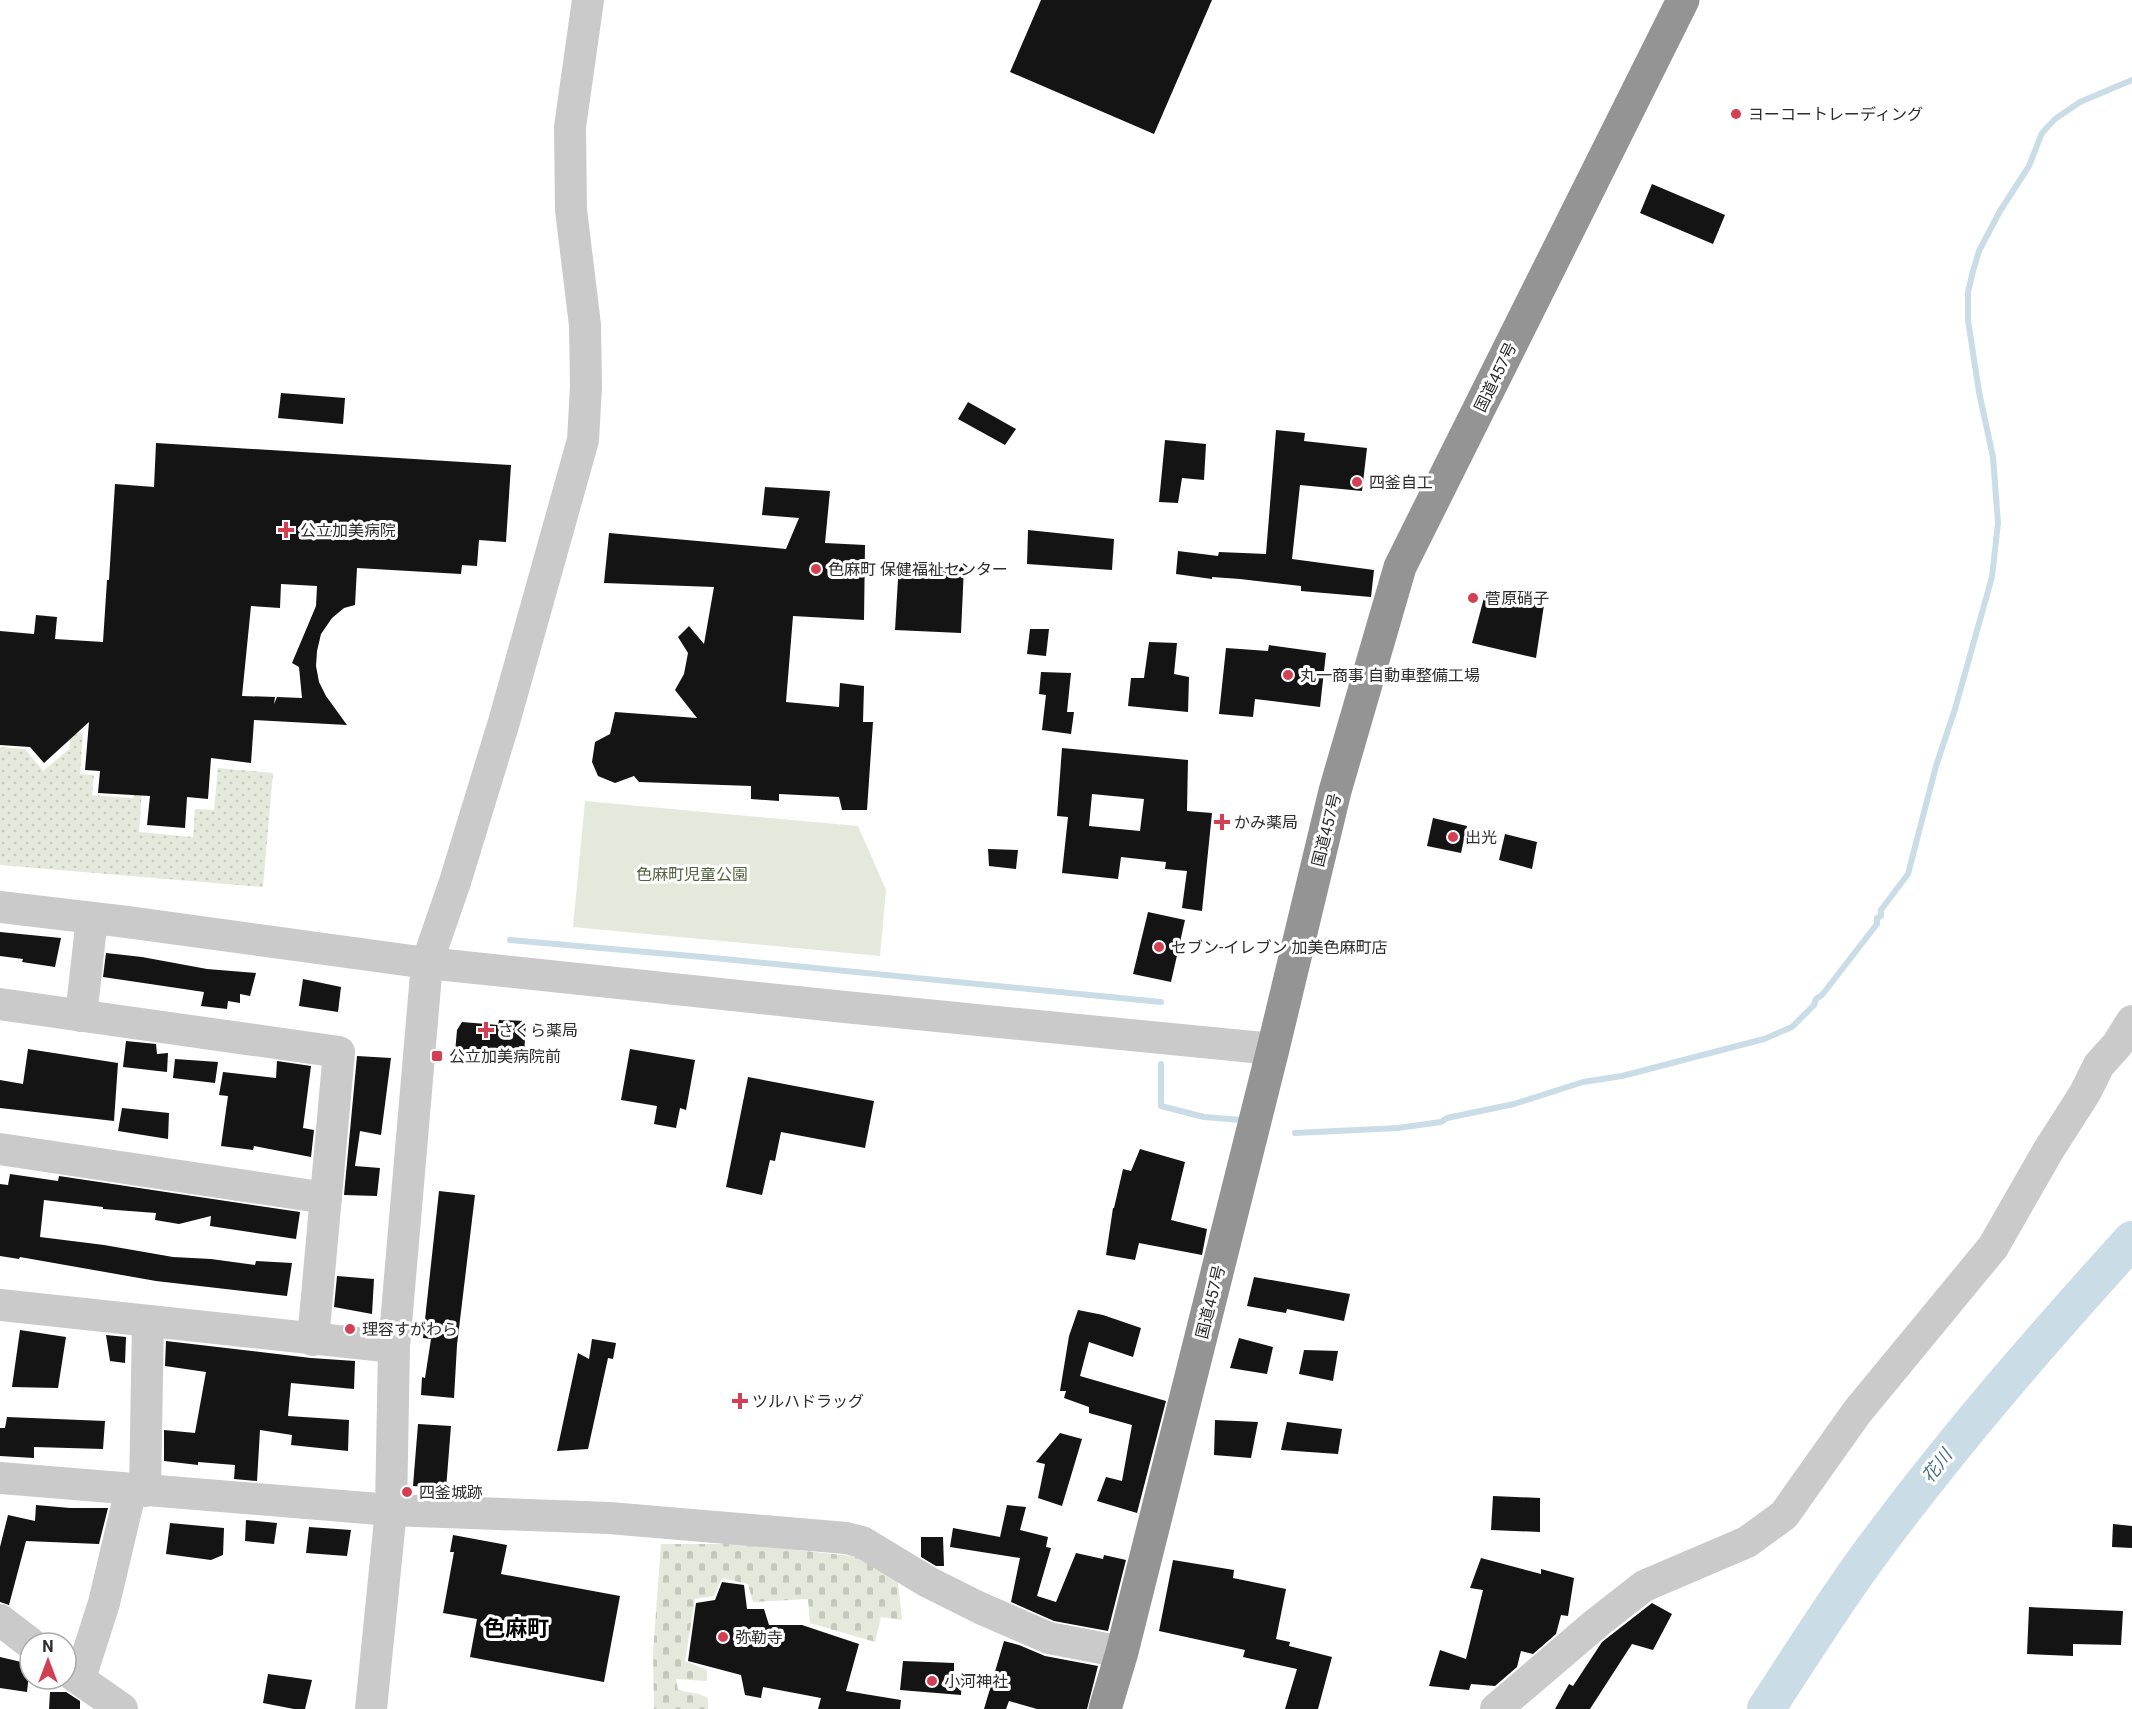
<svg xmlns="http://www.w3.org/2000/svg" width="2132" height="1709" viewBox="0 0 2132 1709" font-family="Roboto,'Noto Sans JP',sans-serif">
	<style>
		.cemetery { fill: url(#cemetery-stones) }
		.park { fill: #e4e9dc }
		.garden { fill: url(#garden-dots) }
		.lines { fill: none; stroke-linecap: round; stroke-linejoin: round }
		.stream { stroke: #cadde7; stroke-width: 6 }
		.river { stroke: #cadde7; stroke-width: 38 }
		.building { fill: #141414; fill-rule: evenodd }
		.minor { stroke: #cacaca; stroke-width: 32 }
		.highway { stroke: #949494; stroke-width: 33 }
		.poi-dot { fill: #d34053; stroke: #fff; stroke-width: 2 }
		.labels { text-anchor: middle; stroke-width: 6; stroke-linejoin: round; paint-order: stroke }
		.poi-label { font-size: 16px; fill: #2d2d2d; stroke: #fff; text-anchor: start }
		.street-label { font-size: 16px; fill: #2d2d2d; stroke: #fff }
		.park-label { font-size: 16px; fill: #52643f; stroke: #fff }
		.water-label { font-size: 18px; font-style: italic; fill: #447086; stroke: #fff }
		.district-label { font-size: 22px; font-weight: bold; fill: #000; stroke: #fff }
	</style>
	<defs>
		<pattern id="cemetery-stones" width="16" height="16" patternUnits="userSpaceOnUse" patternTransform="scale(1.5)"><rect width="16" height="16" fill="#e4e9dc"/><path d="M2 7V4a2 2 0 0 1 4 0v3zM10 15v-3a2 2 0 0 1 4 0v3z" fill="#c4c8bd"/></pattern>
		<pattern id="garden-dots" width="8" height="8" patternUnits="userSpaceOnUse" patternTransform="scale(1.5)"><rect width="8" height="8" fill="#e4e9dc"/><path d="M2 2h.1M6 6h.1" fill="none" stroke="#c4c8bd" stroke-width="1.8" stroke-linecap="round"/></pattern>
	</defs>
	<rect width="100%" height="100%" fill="#fff"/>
	<!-- cemetery -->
	<path class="cemetery" d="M661,1544H742L861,1557L885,1571L898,1582L902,1620L881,1617L875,1642L810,1623L808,1599L753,1602L748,1584L722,1578L714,1596L695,1599L685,1661L707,1670V1681L676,1679L678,1690L699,1694L708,1698V1709H654L653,1653Z"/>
	<!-- park -->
	<path class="park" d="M585,801L858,826L886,890L880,956L573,927Z"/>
	<!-- garden -->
	<path class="garden" d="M71,732L83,733L80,774L94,775L92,795L133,798L135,788L142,789L139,832L193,837L195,809L214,810L218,768L273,773L263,887L0,865V747L25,749L43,771L69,749Z"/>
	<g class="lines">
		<!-- stream -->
		<g class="stream">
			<path d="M510,940L714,958L1161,1002"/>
			<path d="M1161,1064V1106L1204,1117L1242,1120"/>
			<path d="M1295,1133L1398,1128L1441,1122L1447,1118L1514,1104L1583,1082L1622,1076L1764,1039L1792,1027L1814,1005L1816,999L1822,995L1877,924V918L1881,916V910L1908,874L1936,766L1955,709L1992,577L1998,523L1993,457L1979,392L1968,320V292L1973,271L1979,251L2000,211L2029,166L2042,133L2055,119L2080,102L2132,80"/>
		</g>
		<!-- river -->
		<path class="river" d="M1766,1709C1802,1654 1836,1599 1875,1547C1955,1439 2042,1339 2132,1240"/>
	</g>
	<!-- building -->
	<g class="building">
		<path d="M1041,0H1212L1154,134L1010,72Z"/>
		<path d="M1652,184L1725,215L1713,244L1640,213Z"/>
		<path d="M281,393L345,398L343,424L278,418Z"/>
		<path d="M968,402L1016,429L1005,445L958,419Z"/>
		<path d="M1276,430L1305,433L1304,441L1367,448L1362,491L1300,485L1292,559L1374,570L1371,597L1301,591V586L1240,579L1212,577V579L1176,574L1178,551L1218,556L1219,552L1266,554Z"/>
		<path d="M1165,440L1206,444L1204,480L1182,478L1178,503L1159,502Z"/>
		<path d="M156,443L511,465L506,542L479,540L477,566L462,565L461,574L357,568L355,605L344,608L332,618L321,634L317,651L316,666L319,682L326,696L347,725L254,720L251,763L211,758L208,799L187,797L185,828L147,825L150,796L98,793L100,771L85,770L89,722L44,763L30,747L0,745V631L34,634L36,615L57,617L55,639L103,642L107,580H109L115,484L154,487ZM281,584L317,586L316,606L292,663L299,667L302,698L277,697L274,704L275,697L242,696L251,606L280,608Z"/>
		<path d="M765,487L830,491L825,543L865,545L864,620L793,616L786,702L839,707L840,683L864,686L863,722H873L867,810H842L839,797L779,794V801L751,799V786L639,782L634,776L615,783L598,776L592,762L595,742L610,734L615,712L697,718L675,690L684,674L688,653L678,637L689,626L704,644L714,587L604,583L609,533L786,549L799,518L762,515Z"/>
		<path d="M1028,530L1114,539L1112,570L1027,564Z"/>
		<path d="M899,562L964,566L961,633L895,630Z"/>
		<path d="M1485,594L1544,605L1536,658L1472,643Z"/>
		<path d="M1030,629H1049L1046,656L1027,654Z"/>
		<path d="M1149,642L1177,643L1174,674L1189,677L1188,712L1128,706L1131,678H1144Z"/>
		<path d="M1269,645L1326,653L1320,707L1255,699L1253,717L1219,714L1226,648L1268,651Z"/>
		<path d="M1041,672L1071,673L1067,712H1074L1071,734L1042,730L1046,695L1039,694Z"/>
		<path d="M1062,748L1188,760L1187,811L1212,813L1202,911L1182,908L1187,871L1165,869L1166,862L1121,857L1118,879L1062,873L1068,817L1057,816ZM1092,794L1144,799L1140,831L1089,826Z"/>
		<path d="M1433,818L1467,826L1461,853L1427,846Z"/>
		<path d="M1505,834L1537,842L1532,869L1499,860Z"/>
		<path d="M988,849L1018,850L1016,869L989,866Z"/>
		<path d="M1148,912L1185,920L1171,982L1133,974Z"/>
		<path d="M0,932L61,938L55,967L22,962L23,959L0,956Z"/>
		<path d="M106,953L142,957L207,969L256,973L250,996L240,994V1003L228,1001L227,1009L201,1006L204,992L103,977Z"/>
		<path d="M303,979L341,987L338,1012L299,1006Z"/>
		<path d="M499,1020L526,1021L524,1056L494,1053L493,1056L455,1053L457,1030L462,1022L498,1025Z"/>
		<path d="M126,1041L156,1044L157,1054L168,1053L167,1072L123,1067Z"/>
		<path d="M28,1049L118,1063L114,1121L0,1108V1080L23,1084Z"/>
		<path d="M630,1049L695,1060L686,1110L680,1108L676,1128L654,1124L657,1106L621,1100Z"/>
		<path d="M357,1056L391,1058L381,1135L360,1131L355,1166L380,1168L377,1196L344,1195Z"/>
		<path d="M175,1059L218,1062L215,1083L173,1078Z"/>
		<path d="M277,1061L311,1066L303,1128L314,1130L311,1157L254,1146L253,1150L221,1146L228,1096L219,1095L223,1072L276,1078Z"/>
		<path d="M748,1077L874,1101L865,1148L781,1132L775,1161L770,1160L762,1195L726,1187Z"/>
		<path d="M122,1108L169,1113L168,1139L118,1131Z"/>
		<path d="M1140,1149L1185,1162L1171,1220L1207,1229L1202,1255L1139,1243L1135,1260L1106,1255L1113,1208H1114L1123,1169L1131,1171Z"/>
		<path d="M10,1174L58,1181L59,1176L300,1212L296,1239L210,1226L211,1216L179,1224L155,1220L156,1213L103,1209V1207L44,1200L40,1237L104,1245L173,1257L211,1259L255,1265L256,1261L292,1263L287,1296L156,1281L20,1257L19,1259L0,1256V1184L8,1185Z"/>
		<path d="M439,1191L475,1195L457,1345L454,1398L421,1395L422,1377L425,1378L431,1339L423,1338Z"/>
		<path d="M337,1276L374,1279L372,1314L334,1307Z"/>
		<path d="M1254,1277L1350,1294L1344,1321L1287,1309L1286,1313L1247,1306Z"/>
		<path d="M1078,1310L1103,1315L1141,1328L1133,1357L1089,1342L1080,1376L1166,1401L1137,1513L1097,1501L1106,1477L1122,1481L1132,1425L1089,1413V1407L1064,1398L1066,1391H1060L1069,1336Z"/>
		<path d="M20,1330L66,1337L58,1388L12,1387Z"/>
		<path d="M106,1335L126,1337L125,1363L110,1361Z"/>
		<path d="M1239,1338L1273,1347L1267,1374L1230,1368Z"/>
		<path d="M592,1339L616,1343L613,1359L608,1358L588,1449L557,1451L578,1353L589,1359Z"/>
		<path d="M166,1341L311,1358L355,1361L354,1389L291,1383L288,1416L349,1420L348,1451L291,1445L292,1435L260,1430L257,1481L234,1479L235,1465L198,1462V1465L164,1461V1430L195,1433L206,1372L165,1366Z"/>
		<path d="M1304,1350L1338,1351L1333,1381L1299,1374Z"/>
		<path d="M7,1417L105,1421L103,1449L34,1447V1458L0,1456V1428H5Z"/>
		<path d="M1215,1420L1258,1422L1251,1458L1214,1455Z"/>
		<path d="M1287,1422L1342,1429L1338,1454L1281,1450Z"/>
		<path d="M418,1424L451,1426L446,1489L413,1486Z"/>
		<path d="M1060,1433L1082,1439L1062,1506L1038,1498L1045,1464L1036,1462Z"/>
		<path d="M1493,1496L1540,1498V1532L1491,1530Z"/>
		<path d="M36,1505L70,1508H108L99,1544L26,1541L9,1605L0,1602V1547L8,1515L35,1521Z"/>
		<path d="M1007,1505L1026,1507L1020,1530L1048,1537L1046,1547L1051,1548L1037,1596L1056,1602L1076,1553L1103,1559L1104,1555L1126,1560L1108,1631L1054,1621L1011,1602L1020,1558L950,1547L953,1528L1000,1537Z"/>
		<path d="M246,1520L277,1523L274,1544L245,1541Z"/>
		<path d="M170,1523L224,1528L223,1555L211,1560L166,1554Z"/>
		<path d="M2113,1524L2132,1526V1548L2112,1547Z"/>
		<path d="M309,1527L351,1530L347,1556L306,1553Z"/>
		<path d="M453,1535L507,1545L501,1574L620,1596L604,1682L470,1657L477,1619L443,1613L454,1552H450Z"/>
		<path d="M921,1537H943L944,1566H936L921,1557Z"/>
		<path d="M1481,1558L1541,1574V1569L1574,1578L1568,1616L1561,1615L1556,1634L1533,1654L1521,1651L1517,1667L1495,1686L1471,1684L1469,1690L1429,1686L1440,1650L1466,1659L1483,1590L1470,1588Z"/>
		<path d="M1173,1560L1234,1570L1233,1578L1286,1589L1276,1639L1290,1642L1289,1646L1332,1657L1318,1709H1285L1297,1669L1243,1657L1245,1650L1159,1631Z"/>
		<path d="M722,1582L744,1585L747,1609H764L769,1625H802L859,1644L846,1691L901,1700L900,1709H818L821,1698L763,1687L761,1698L745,1695L741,1675L688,1661L696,1603L715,1600Z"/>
		<path d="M1652,1603L1672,1614L1653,1650L1632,1644L1590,1709H1555L1569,1684L1573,1686L1602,1642Z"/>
		<path d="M2029,1607L2123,1611L2121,1645L2073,1644V1656L2027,1654Z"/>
		<path d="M1004,1641L1019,1645L1045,1656L1098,1666L1087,1709H1037L1009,1701L1006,1709H984Z"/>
		<path d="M0,1657L30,1664L27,1692L0,1688Z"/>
		<path d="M903,1661L954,1663V1676L962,1677L961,1695L900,1690Z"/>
		<path d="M268,1674L312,1680L305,1709H294L263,1703Z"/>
		<path d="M50,1692H66L80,1701V1709H49Z"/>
	</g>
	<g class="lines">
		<!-- minor -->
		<g class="minor">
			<path d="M0,907L127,922L427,963L845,1007L1273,1049"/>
			<path d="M0,1004L339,1052L313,1340"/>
			<path d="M81,1016L92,918"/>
			<path d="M0,1149L326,1198"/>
			<path d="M0,1305L394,1347"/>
			<path d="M0,1478L391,1510L609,1518L846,1538L862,1542L928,1582L980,1608L1049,1638L1122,1652"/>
			<path d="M145,1491L148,1321"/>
			<path d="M0,1620L30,1643"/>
			<path d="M66,1670L122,1709"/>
			<path d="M80,1678L104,1603L131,1489"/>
			<path d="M371,1709L391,1510L394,1347L427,963L455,882L504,722L583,440L586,387L585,325L571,210L570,127L588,0"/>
			<path d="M1496,1709L1598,1622L1644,1586L1747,1542L1784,1515L1857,1412L1993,1247L2048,1151L2085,1093L2099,1065L2117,1045L2132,1021"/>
		</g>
		<!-- highway -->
		<path class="highway" d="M1105,1709L1122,1652L1273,1049L1335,791L1400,567L1683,0"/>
	</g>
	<!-- markers -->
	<g class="poi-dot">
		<circle cx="1736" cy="114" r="6"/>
		<circle cx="1357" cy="482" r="6"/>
		<path d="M283 521h6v6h6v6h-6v6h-6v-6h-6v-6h6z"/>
		<circle cx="816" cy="569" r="6"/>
		<circle cx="1473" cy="598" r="6"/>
		<circle cx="1288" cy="675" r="6"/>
		<path d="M1219 813h6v6h6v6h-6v6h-6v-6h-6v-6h6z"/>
		<circle cx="1453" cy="837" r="6"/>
		<circle cx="1159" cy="947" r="6"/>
		<path d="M483 1021h6v6h6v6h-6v6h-6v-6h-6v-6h6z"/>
		<rect x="431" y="1050" width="12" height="12" rx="3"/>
		<circle cx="350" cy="1329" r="6"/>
		<path d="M737 1392h6v6h6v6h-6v6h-6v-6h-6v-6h6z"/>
		<circle cx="407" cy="1492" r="6"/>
		<circle cx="723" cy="1637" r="6"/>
		<circle cx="932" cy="1681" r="6"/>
	</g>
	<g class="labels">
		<!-- poi labels -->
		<g class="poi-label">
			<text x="1748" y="120">ヨーコートレーディング</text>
			<text x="1369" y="488">四釜自工</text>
			<text x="300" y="536">公立加美病院</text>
			<text x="828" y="575">色麻町 保健福祉センター</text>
			<text x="1485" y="604">菅原硝子</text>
			<text x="1300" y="681">丸一商事 自動車整備工場</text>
			<text x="1234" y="828">かみ薬局</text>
			<text x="1465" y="843">出光</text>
			<text x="1171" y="953">セブン-イレブン 加美色麻町店</text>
			<text x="498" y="1036">さくら薬局</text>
			<text x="449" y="1062">公立加美病院前</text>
			<text x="362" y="1335">理容すがわら</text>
			<text x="752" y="1407">ツルハドラッグ</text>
			<text x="419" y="1498">四釜城跡</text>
			<text x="735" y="1643">弥勒寺</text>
			<text x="944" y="1687">小河神社</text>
		</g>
		<!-- street labels -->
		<g class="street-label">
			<text transform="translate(1495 377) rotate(-64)" y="6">国道457号</text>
			<text transform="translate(1326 830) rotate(-76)" y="6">国道457号</text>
			<text transform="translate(1210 1302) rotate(-76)" y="6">国道457号</text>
		</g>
		<!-- park labels -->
		<g class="park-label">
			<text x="692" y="880">色麻町児童公園</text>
		</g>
		<!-- water labels -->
		<g class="water-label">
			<text transform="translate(1937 1466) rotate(-52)" y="6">花川</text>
		</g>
		<!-- district labels -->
		<g class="district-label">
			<text x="516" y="1636">色麻町</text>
		</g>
	</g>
	<!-- north arrow -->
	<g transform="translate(48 1661)"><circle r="28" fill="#ffffff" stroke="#ababab" stroke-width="1.5"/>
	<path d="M0-4.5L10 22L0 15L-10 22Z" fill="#d34053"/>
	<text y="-9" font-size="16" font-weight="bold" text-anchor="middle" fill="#2d2d2d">N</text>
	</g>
</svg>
